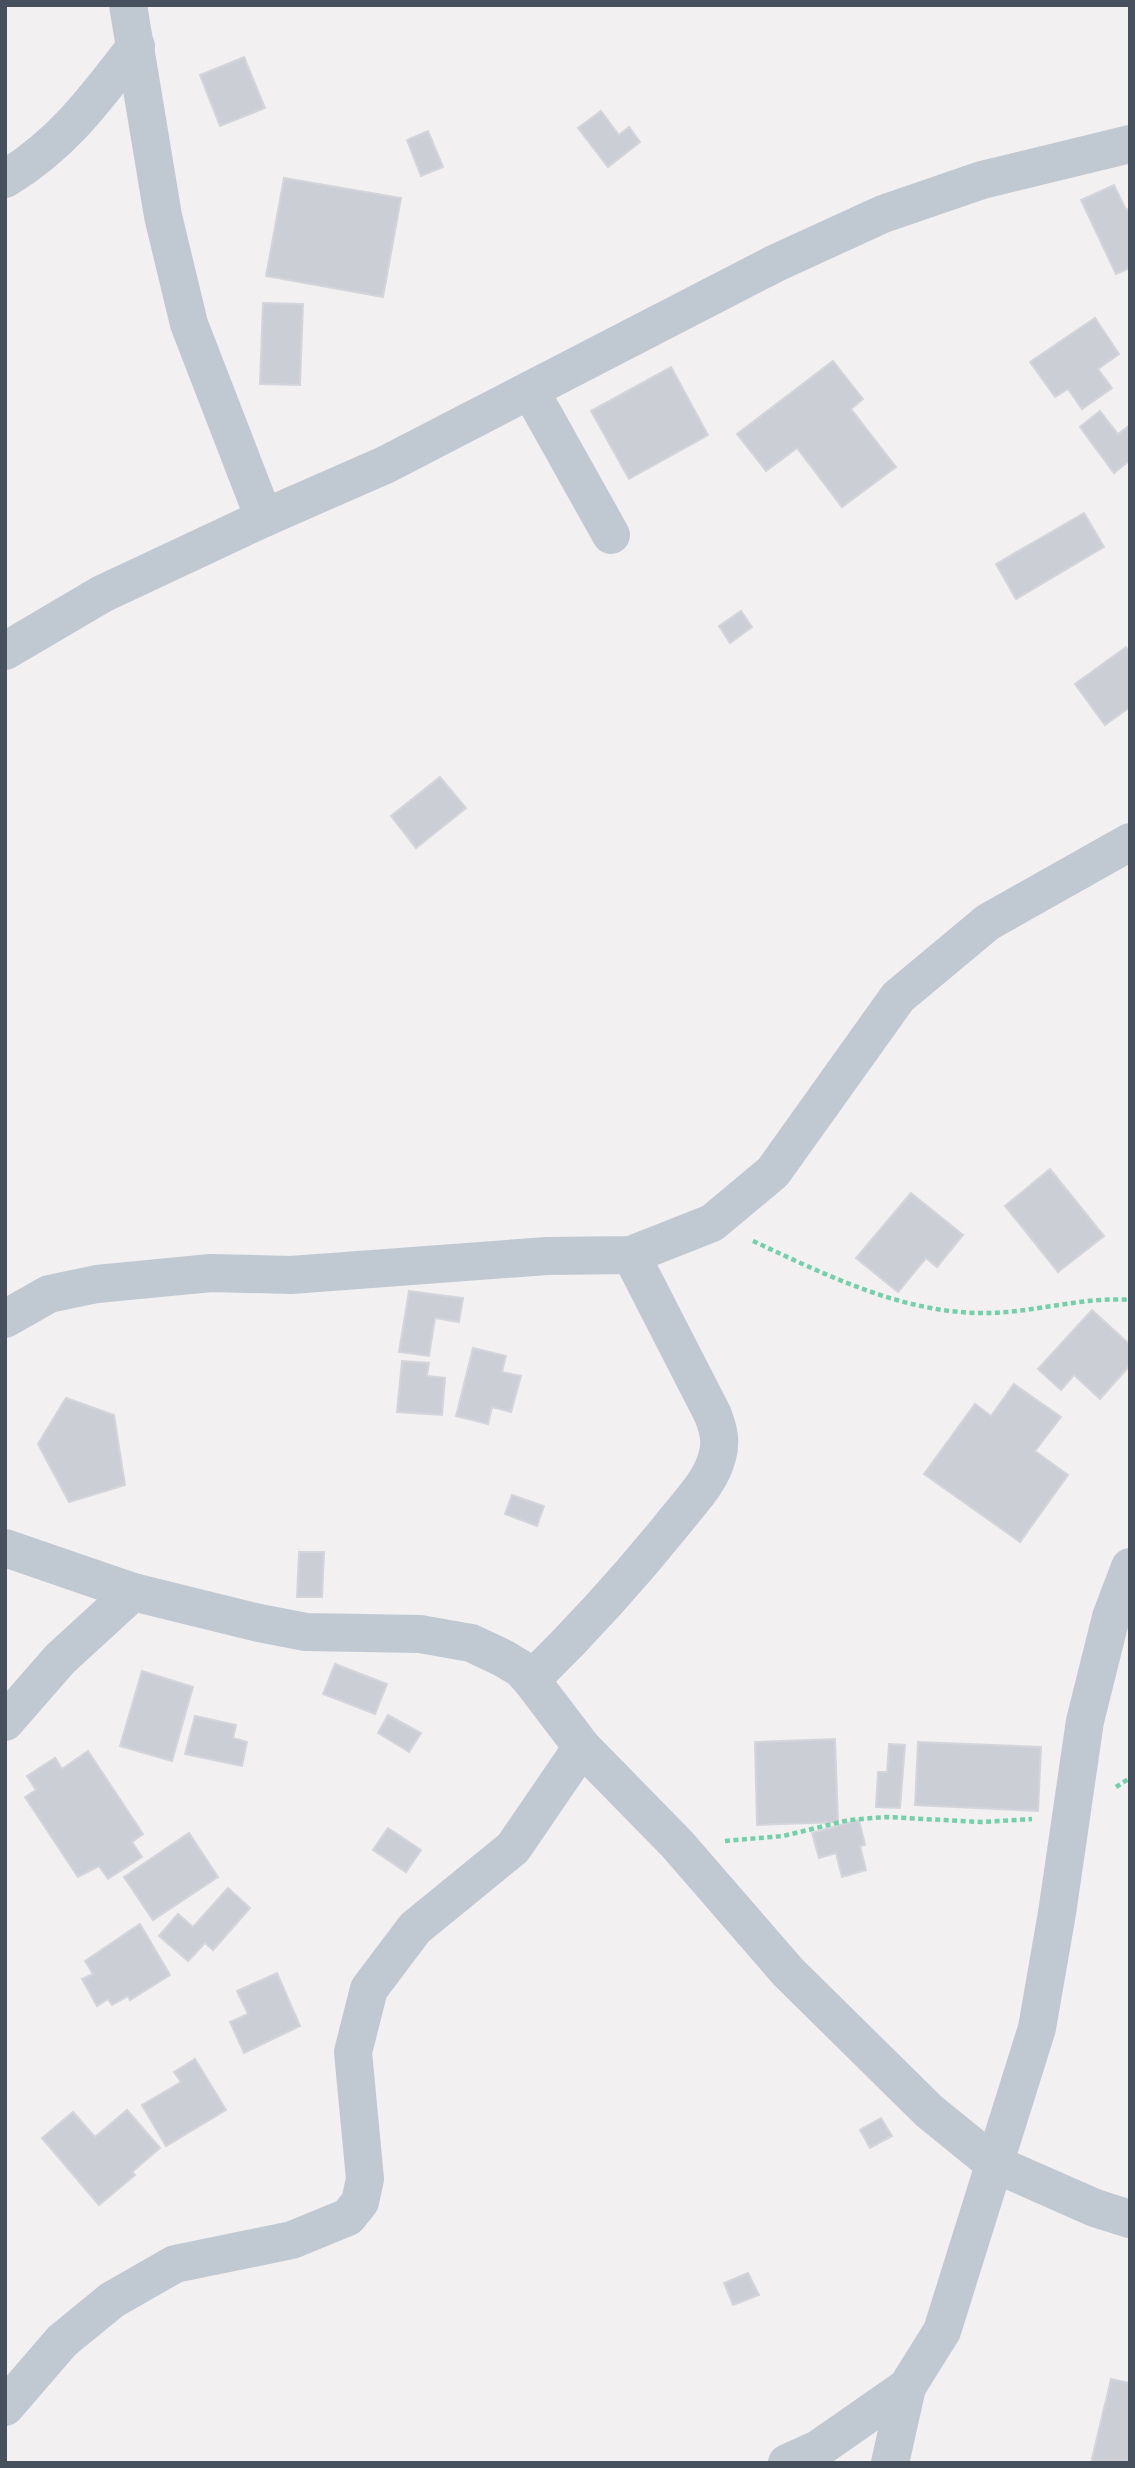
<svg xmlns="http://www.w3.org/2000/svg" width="1135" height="2468" viewBox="0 0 1135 2468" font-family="Quicksand,sans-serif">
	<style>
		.building { fill: #ccced5; stroke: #d4d5db; stroke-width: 2 }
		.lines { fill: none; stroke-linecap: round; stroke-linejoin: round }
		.path { stroke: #74d0ab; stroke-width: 4.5; stroke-dasharray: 5 3.5; stroke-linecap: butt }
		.minor { stroke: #c0c9d2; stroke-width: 38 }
		.tertiary { stroke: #c0c9d2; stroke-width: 38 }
	</style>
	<rect width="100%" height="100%" fill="#f2f0f0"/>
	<!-- building -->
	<g class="building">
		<path d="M244,57L265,108L220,126L200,75Z"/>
		<path d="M601,111L619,135L629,127L640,142L608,167L578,128Z"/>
		<path d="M428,131L443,167L421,176L407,140Z"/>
		<path d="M284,178L401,198L383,297L266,276Z"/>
		<path d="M1114,185L1126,210L1130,208V268L1116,274L1081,200Z"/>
		<path d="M263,303L303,304L300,385L260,384Z"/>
		<path d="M1095,318L1119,354L1098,369L1112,388L1082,409L1068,389L1055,397L1030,362Z"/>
		<path d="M833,361L863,399L851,409L896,467L842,507L797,448L766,471L737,434Z"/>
		<path d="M671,367L708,435L629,479L591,411Z"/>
		<path d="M1100,411L1118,434L1130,425V460L1114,473L1080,427Z"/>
		<path d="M1084,513L1104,547L1016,599L996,564Z"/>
		<path d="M741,611L752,627L730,643L719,626Z"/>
		<path d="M1126,647L1130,652V707L1105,725L1075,684Z"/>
		<path d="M440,777L466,808L416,848L391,816Z"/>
		<path d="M1050,1169L1104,1236L1058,1272L1005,1206Z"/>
		<path d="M911,1193L963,1235L937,1267L926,1258L898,1292L856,1258Z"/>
		<path d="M409,1291L463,1298L459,1322L435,1318L429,1356L399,1352Z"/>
		<path d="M1092,1310L1130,1345V1365L1100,1399L1074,1375L1061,1390L1038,1369Z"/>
		<path d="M473,1348L506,1356L502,1372L521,1376L511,1412L492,1407L488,1424L456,1416Z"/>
		<path d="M402,1361L429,1363L427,1376L445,1378L442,1415L397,1412Z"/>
		<path d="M1014,1384L1061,1417L1035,1451L1068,1475L1020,1542L924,1474L975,1404L991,1416Z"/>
		<path d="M66,1398L114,1415L125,1485L69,1502L38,1444Z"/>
		<path d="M512,1495L544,1506L537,1526L505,1514Z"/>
		<path d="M299,1552H324L322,1597H297Z"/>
		<path d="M335,1664L387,1684L375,1714L323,1694Z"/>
		<path d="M142,1671L193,1687L172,1761L120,1746Z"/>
		<path d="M388,1715L421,1733L409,1752L378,1733Z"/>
		<path d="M195,1716L236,1725L233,1738L247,1742L242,1766L185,1754Z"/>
		<path d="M835,1739L838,1822L757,1825L755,1742Z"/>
		<path d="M918,1742L1041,1747L1038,1811L915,1805Z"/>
		<path d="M889,1744L905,1745L900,1808L876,1807L878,1772H887Z"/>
		<path d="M88,1751L143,1834L132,1842L142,1857L108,1879L99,1866L78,1877L25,1797L36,1790L27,1776L55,1758L62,1769Z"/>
		<path d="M859,1820L865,1845L860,1846L866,1870L842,1877L836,1853L819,1858L812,1833Z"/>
		<path d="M388,1828L421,1850L406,1872L373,1850Z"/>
		<path d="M189,1833L218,1877L153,1920L124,1877Z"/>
		<path d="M228,1888L250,1908L213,1950L205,1943L188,1961L159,1936L178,1914L193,1927Z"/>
		<path d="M140,1924L170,1975L130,2000L128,1996L112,2005L108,1999L97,2006L82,1979L93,1974L85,1961Z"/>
		<path d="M277,1973L300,2026L244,2053L230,2022L248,2014L237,1991Z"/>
		<path d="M195,2059L226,2110L166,2146L142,2105L181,2082L174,2072Z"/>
		<path d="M127,2110L160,2148L132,2172L135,2175L99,2205L42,2138L73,2112L95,2137Z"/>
		<path d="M881,2118L892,2136L870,2148L860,2130Z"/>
		<path d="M748,2273L759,2295L733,2305L724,2283Z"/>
		<path d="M1111,2379L1130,2383V2463H1091Z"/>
	</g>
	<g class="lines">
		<!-- path -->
		<g class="path">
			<path d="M753,1241C826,1275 904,1314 986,1313C1032,1313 1086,1296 1130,1300"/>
			<path d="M1116,1787L1130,1778"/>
			<path d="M725,1841L783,1836L849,1820L886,1817L981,1822L1032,1819"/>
		</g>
		<!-- minor -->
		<g class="minor">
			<path d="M128,5L163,216L189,324L264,518"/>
			<path d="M5,179C63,144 96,98 136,46"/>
			<path d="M531,392L611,535"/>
			<path d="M5,651L102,594L264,518L385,465L776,263L883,214L982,180L1130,144"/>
			<path d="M5,1319L49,1294L97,1284L211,1273L291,1275L547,1256L631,1255L712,1223L773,1172L898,997L988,922L1130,842"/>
			<path d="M531,1680C583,1629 631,1576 676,1520C691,1501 711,1481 717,1457C722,1441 718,1429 713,1415L631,1255"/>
			<path d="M5,1722L60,1659L133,1592"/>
			<path d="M5,2407L62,2341L112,2300L175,2264L292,2240L348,2217L360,2202L365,2179L353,2052L369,1989L415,1928L513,1848L582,1747"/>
			<path d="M787,2463L818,2449L907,2387L942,2331L1037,2028L1057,1913L1085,1721L1111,1617L1130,1567"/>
			<path d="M890,2463L907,2387"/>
		</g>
		<!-- tertiary -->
		<path class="tertiary" d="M5,1548L133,1592L259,1623L306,1632L420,1634L471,1643L503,1658L521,1669L531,1680L582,1747L677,1844L788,1972L929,2111L993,2163L1095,2208L1130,2219"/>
	</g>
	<!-- border -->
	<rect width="1135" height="2468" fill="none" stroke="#47515e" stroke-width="14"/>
</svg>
